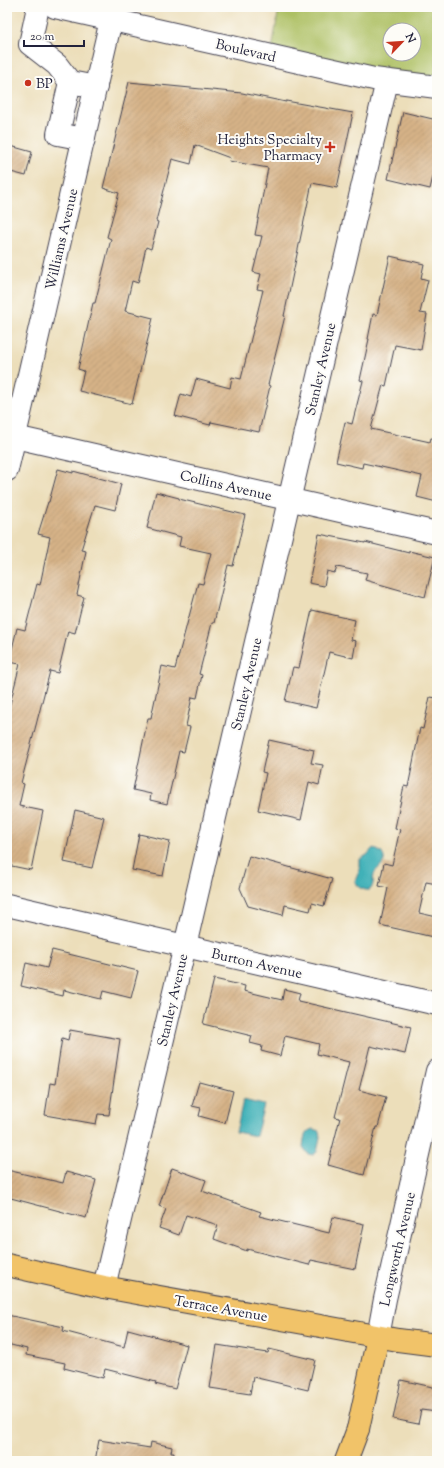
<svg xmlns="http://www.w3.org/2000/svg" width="444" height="1468" viewBox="0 0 444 1468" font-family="'Sorts Mill Goudy',serif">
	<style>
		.green { fill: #adc063; stroke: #68714f; fill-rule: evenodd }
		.water { fill: #41b1b8; stroke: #326a7a }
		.building { fill: url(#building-hatch) }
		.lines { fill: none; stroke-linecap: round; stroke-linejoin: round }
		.minor-casing { stroke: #403e4e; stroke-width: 24 }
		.major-casing { stroke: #403e4e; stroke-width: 24 }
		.highway-casing { stroke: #403e4e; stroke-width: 24 }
		.minor { stroke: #fff; stroke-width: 22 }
		.major { stroke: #f1c369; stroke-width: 22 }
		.highway { stroke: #f1c369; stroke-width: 22 }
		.poi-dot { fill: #c8321e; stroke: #fdfcf7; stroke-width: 1.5 }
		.labels { text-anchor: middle; stroke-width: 4; stroke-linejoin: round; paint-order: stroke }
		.street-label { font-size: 14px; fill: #22223b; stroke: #fdfcf7 }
		.poi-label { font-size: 14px; fill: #22223b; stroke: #fdfcf7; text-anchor: start }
	</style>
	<defs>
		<pattern id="building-hatch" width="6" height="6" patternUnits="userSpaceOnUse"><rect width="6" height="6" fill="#d6b287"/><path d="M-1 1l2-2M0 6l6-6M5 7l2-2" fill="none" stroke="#b79975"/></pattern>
	</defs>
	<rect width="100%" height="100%" fill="#fdfcf7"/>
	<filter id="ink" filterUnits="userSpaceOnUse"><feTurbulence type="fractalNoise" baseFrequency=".025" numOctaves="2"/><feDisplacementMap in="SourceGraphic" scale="8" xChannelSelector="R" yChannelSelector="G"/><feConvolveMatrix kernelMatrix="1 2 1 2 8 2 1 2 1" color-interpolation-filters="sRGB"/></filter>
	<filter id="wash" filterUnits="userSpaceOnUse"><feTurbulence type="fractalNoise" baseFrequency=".012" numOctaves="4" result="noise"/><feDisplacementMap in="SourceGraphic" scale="16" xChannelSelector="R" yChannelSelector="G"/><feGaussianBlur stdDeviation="0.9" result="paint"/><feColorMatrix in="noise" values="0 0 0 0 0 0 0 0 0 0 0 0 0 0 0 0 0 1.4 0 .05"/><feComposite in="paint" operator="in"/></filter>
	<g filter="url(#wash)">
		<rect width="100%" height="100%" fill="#ecdeba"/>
		<!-- green -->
		<path class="green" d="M279,7H437V84L271,56ZM390,30H414V54H390Z"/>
		<!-- water -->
		<g class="water">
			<path d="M373,848L381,852C383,855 385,858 384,861C382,866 378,868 375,872C372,878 375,884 370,890C363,891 358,887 355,881L360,869V859L367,855Z"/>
			<path d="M243,1100L264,1105L256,1136L236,1132Z"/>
			<path d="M313,1129L319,1131L320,1137L317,1152L313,1155L308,1154L303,1147C304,1139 304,1131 313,1129Z"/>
		</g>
		<g id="blocks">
			<!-- building -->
			<g class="building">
				<path d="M129,82L242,93L286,102V101L353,113L337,188L312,183L284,316H285L268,385L270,386L259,432L211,422L210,425L175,416L181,394L191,397L196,379L230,388L232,377L241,379L263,290L257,289L261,274L253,272L262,236L255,235L268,168L229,161L230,158L195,145L191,164L172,159L156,221L158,222L151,249L146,247L138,283L132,281L125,311L153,318L132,404L79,391L84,371L78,369L93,303H95L111,239L107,237L119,193L103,188Z"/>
				<path d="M403,112L437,120V160L430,189L388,179Z"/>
				<path d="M7,145L32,152L26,176L7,171Z"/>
				<path d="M390,256L424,264L421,278L428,280L420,313L427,314L421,350L395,345L386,386L383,385L371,429L430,442L431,438L437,439V502L417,497L422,476L363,463L362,468L336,462L345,422L352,424L363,381L360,380L369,339H368L373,314L377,315Z"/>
				<path d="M58,469L73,473V471L121,484L115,510L95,505L81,550L86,551L77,595L84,597L75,633L68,631L58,673L50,671L21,783L24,784L19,806L43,811L31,870L7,865V716L20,664L9,662L17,628L25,630L37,584L40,585L50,537L38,534L48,502H49Z"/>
				<path d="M156,492L179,498V499L245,515L233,566L228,565L214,623H212L199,674L202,675L197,698L192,697L186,726L190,727L184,752L179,751L167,804L150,800L151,794L133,790L148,718H151L162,666L175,669L198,583L203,584L211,553L179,546L181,537L147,528Z"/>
				<path d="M319,534L365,543V542L409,553V551L435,557L425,597L365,580L367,573L337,567L335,573L327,571L324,586L309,583Z"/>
				<path d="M312,610L355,620L351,640L356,641L353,658L329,652L316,708L285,701L293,667L299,668Z"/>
				<path d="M430,697L437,698V884L426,882L419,913L437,917L433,937L380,925L388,888L379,886L384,863L392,865L400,829L395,828L404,786L408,787L420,728L423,729Z"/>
				<path d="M269,740L314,750L311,763L323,765L319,785L309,782L301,820L258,810L266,773L262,772Z"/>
				<path d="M75,810L104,817L92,868L64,862Z"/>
				<path d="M139,834L170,841L163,876L132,870Z"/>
				<path d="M249,856L332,879L324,906L312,903L310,911L285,905L283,915L248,906L240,888Z"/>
				<path d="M52,950L138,971L131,998L103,991L101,999L64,990L63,996L21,986L26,963L47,968Z"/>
				<path d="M214,979L245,986L244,991L282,1000L284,989L300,993L298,1001L411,1027L405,1054L370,1046L359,1090L386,1097L378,1127H376L364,1175L328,1165L340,1118L335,1117L349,1062L317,1054L319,1044L285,1036L280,1056L261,1051L262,1046L250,1043L252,1036L203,1024Z"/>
				<path d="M70,1030L120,1039L109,1115L98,1114L96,1124L45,1115L50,1083L55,1084L62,1038L68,1040Z"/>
				<path d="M199,1082L233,1091L225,1123L199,1116L201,1108L192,1106Z"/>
				<path d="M172,1168L206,1180L202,1191L261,1212L259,1216L329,1233L333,1217L364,1224L355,1269L311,1260L309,1265L247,1249V1251L214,1239L218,1225L186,1215L179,1235L159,1228L166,1209L159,1206Z"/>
				<path d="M7,1170L63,1183L66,1172L96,1180L86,1218L7,1197Z"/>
				<path d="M7,1315L64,1327L63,1331L124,1347L128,1329L187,1345L175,1389L155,1384L156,1382L105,1369L103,1378L64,1368L65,1363L26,1355L27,1349L7,1344Z"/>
				<path d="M217,1345L268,1353L269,1349L315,1360L308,1390L253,1377L250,1394L210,1388Z"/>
				<path d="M401,1380L437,1388V1412L421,1410L418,1424L393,1419Z"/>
				<path d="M99,1440L150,1448L151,1442L172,1447L171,1452H174L173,1461H95Z"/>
			</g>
		</g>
	</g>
	<g filter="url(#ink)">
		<use href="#blocks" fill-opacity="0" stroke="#403e4e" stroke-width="1"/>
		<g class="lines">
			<defs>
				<g id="minor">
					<path d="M38,7L30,44L57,65L70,82L96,87"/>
					<path d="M55,7L374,79L437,87"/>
					<path d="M70,82L58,134L84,139"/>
					<path d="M15,437L437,533"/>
					<path d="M7,470L114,7"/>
					<path d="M7,905L437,1004"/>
					<path d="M104,1287L185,946L387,81"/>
					<path d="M378,1337L385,1299L437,1071"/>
				</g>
				<g id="major">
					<path d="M7,1265L104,1287L398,1340L437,1345"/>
					<path d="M358,1429L378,1337"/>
				</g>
				<path id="highway" d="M346,1461L358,1429"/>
			</defs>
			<!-- minor casing -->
			<use href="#minor" class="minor-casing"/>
			<!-- major casing -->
			<use href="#major" class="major-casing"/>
			<!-- highway casing -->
			<use href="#highway" class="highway-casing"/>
			<!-- minor -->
			<use href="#minor" class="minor"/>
			<!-- major -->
			<use href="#major" class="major"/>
			<!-- highway -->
			<use href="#highway" class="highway"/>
		</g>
	</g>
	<!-- markers -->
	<g class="poi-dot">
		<circle cx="28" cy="83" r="4"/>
		<path d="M328 141h4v4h4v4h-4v4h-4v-4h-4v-4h4z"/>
	</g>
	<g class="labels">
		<!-- street labels -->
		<g class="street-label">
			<text transform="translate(246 50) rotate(13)" y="5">Boulevard</text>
			<text transform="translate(61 239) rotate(-77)" y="5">Williams Avenue</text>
			<text transform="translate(320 369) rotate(-77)" y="5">Stanley Avenue</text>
			<text transform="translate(226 485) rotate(13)" y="5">Collins Avenue</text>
			<text transform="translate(246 684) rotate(-77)" y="5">Stanley Avenue</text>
			<text transform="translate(257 963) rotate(13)" y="5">Burton Avenue</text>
			<text transform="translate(172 1000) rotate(-77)" y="5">Stanley Avenue</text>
			<text transform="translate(397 1249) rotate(-77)" y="5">Longworth Avenue</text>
			<text transform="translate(221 1308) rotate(10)" y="5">Terrace Avenue</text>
		</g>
		<!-- poi labels -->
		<g class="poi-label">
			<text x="36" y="88">BP</text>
			<text x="322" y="144" text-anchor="end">Heights Specialty<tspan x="322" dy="16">Pharmacy</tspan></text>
		</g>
	</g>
	<!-- margin -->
	<rect width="444" height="1468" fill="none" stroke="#fdfcf7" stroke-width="24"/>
	<!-- north arrow -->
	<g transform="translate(402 42) rotate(65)"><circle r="19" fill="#fdfcf7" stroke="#a5a5ac"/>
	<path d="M0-3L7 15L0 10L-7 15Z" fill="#c8321e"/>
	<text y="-6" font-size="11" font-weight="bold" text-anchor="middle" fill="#22223b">N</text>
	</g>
	<!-- scale -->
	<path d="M24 40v6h60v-6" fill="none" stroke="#22223b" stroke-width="2"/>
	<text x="30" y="40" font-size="12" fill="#22223b" stroke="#fdfcf7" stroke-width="3" paint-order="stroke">20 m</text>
</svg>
